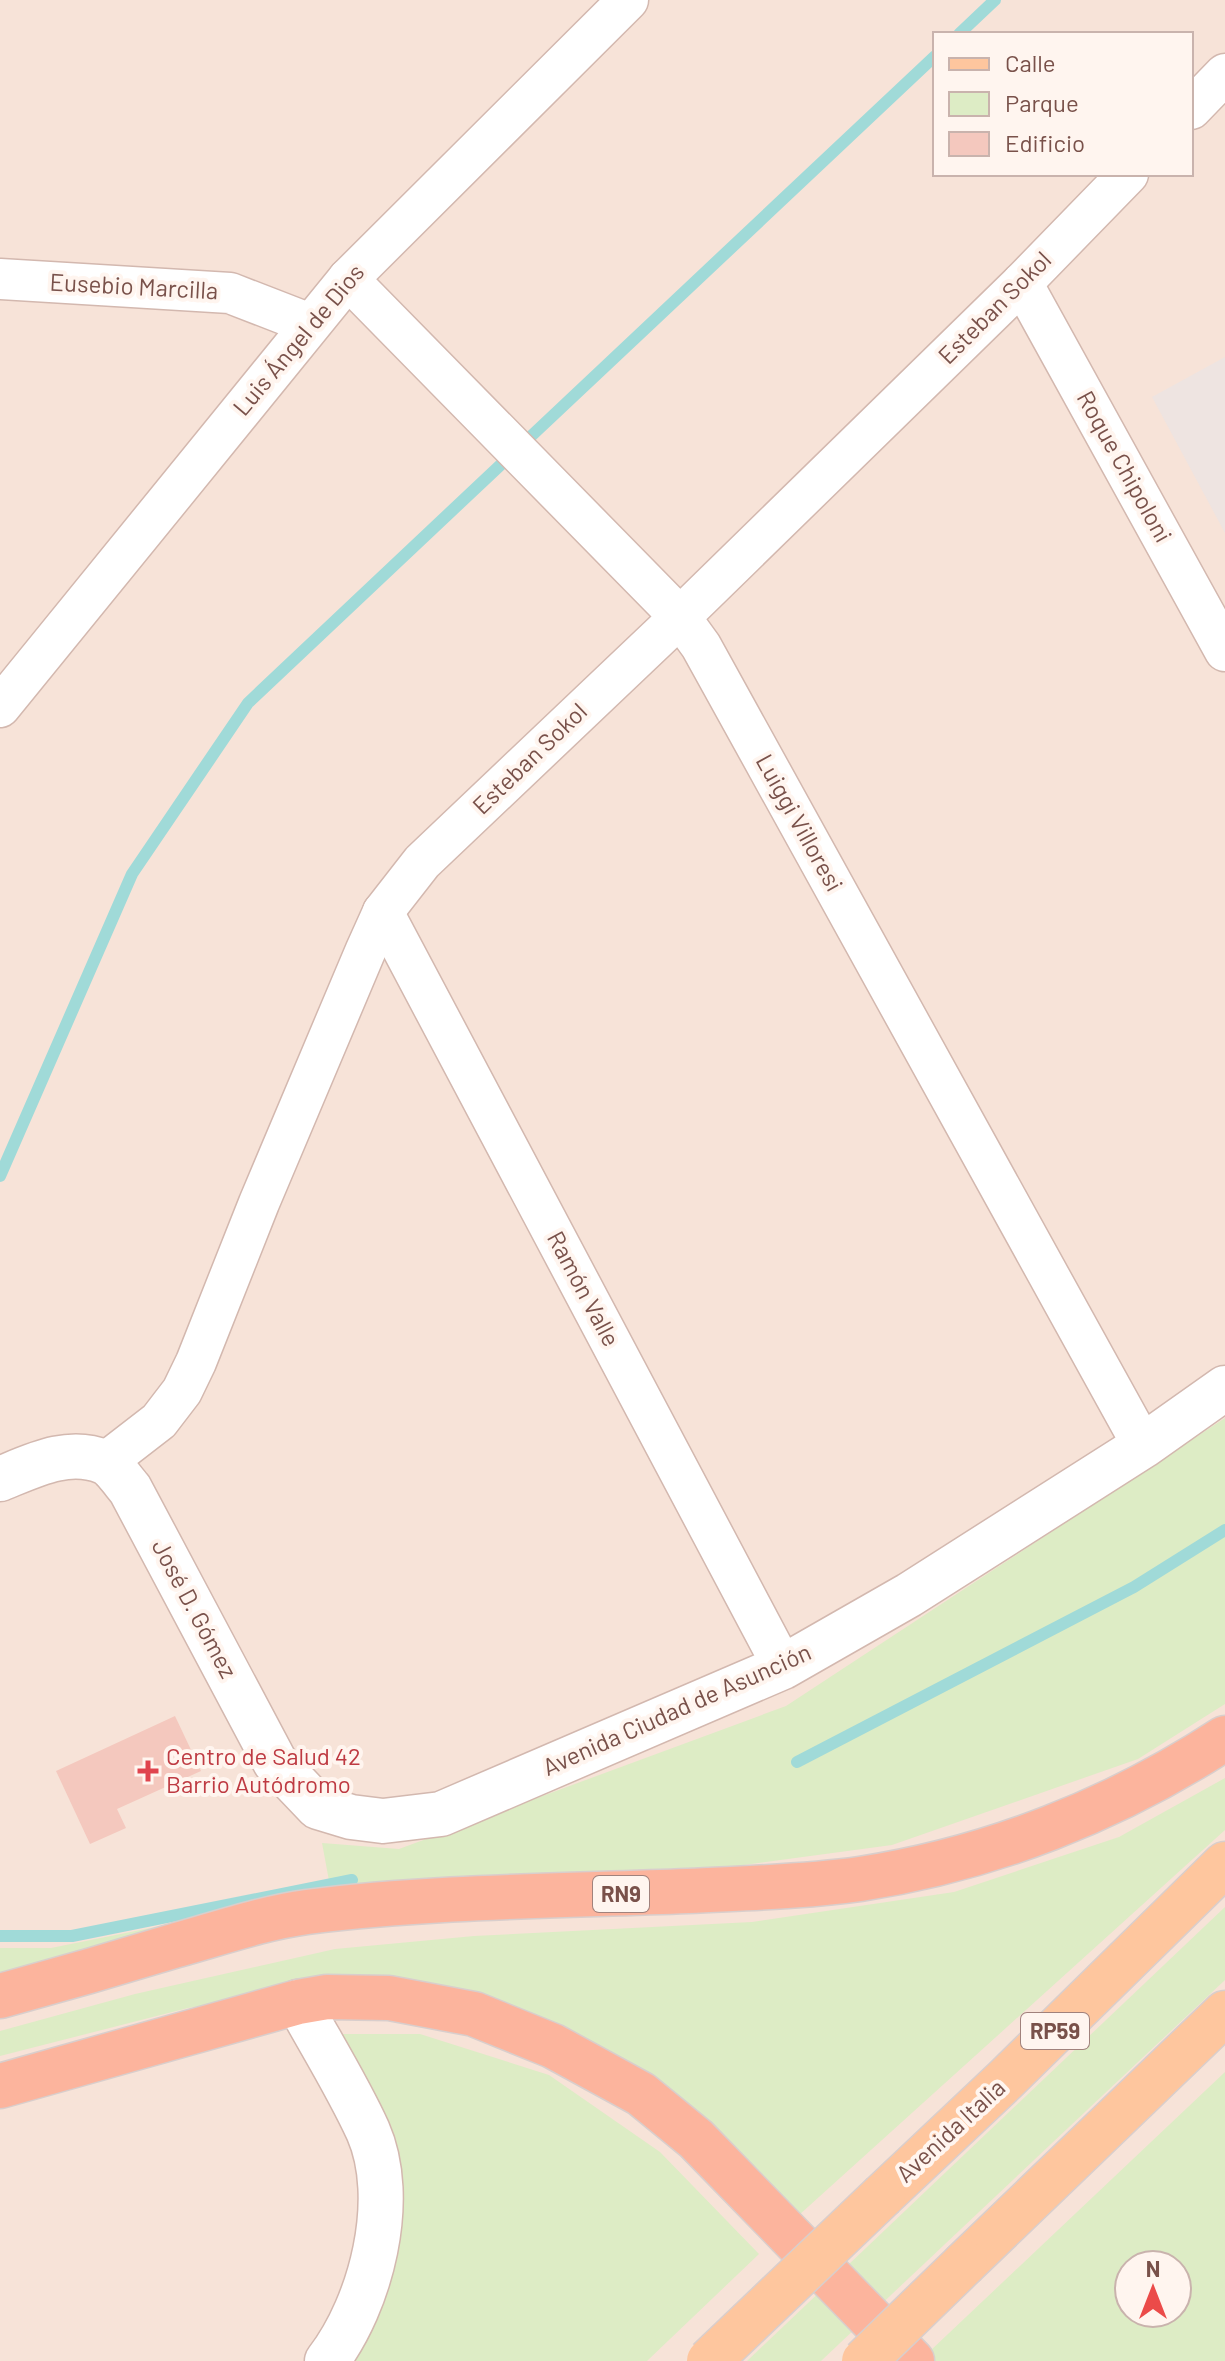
<svg xmlns="http://www.w3.org/2000/svg" width="1225" height="2361" viewBox="0 0 1225 2361" font-family="Barlow,sans-serif">
	<style>
		.residential { fill: #f7e3d8; fill-rule: evenodd }
		.industrial { fill: #eee4e1 }
		.green { fill: #ddecc5; fill-rule: evenodd }
		.lines { fill: none; stroke-linecap: round; stroke-linejoin: round }
		.stream { stroke: #a0dad8; stroke-width: 12 }
		.building { fill: #f4c8be }
		.minor-casing { stroke: #d3b8af; stroke-width: 43 }
		.tertiary-casing { stroke: #d3b8af; stroke-width: 47 }
		.primary-casing { stroke: #d9cecc; stroke-width: 47 }
		.trunk-casing { stroke: #d9cecc; stroke-width: 47 }
		.minor { stroke: #fff; stroke-width: 40 }
		.tertiary { stroke: #fff; stroke-width: 44 }
		.primary { stroke: #fec69e; stroke-width: 44 }
		.trunk { stroke: #fcb49d; stroke-width: 44 }
		.primary-bridge-casing { stroke: #d9cecc; stroke-width: 47; stroke-linecap: butt }
		.primary-bridge { stroke: #fec69e; stroke-width: 44 }
		.health-dot { fill: #e0444e; stroke: #fff5ef; stroke-width: 3 }
		.labels { text-anchor: middle; stroke-width: 8; stroke-linejoin: round; paint-order: stroke }
		.shield { fill: #fff5ef; stroke: #a1827c; stroke-width: 2 }
		.shield-label { font-size: 22px; font-weight: bold; fill: #79514a }
		.street-label { font-size: 24px; fill: #79514a; stroke: #fff5ef }
		.health-label { font-size: 24px; fill: #be3a42; stroke: #fff5ef; text-anchor: start }
	</style>
	<rect width="100%" height="100%" fill="#fdf0e8"/>
	<!-- residential -->
	<path class="residential" d="M0,0H1225V2361H0ZM935,34H1191V174H935ZM1129,2265H1177V2313H1129Z"/>
	<!-- industrial -->
	<path class="industrial" d="M1225,357V533L1152,397Z"/>
	<!-- green -->
	<g class="green">
		<path d="M1225,1418V1704L1138,1759L892,1845L655,1877L0,1977V1948H51L225,1913L330,1886L322,1843L399,1849L786,1706Z"/>
		<path d="M1225,1778V1830L788,2225L626,2079L328,1986L188,2008L0,2056V2031L135,1994L335,1949L474,1936L752,1922L954,1892L1119,1837Z"/>
		<path d="M1225,1907V1980L821,2361H747Z"/>
		<path d="M324,2034H420L549,2075L660,2152L759,2254L647,2361H346L375,2323L400,2234L390,2184Z"/>
		<path d="M1225,2072V2361H929V2352ZM1129,2265H1177V2313H1129Z"/>
	</g>
	<g class="lines">
		<!-- stream -->
		<g class="stream">
			<path d="M959,34L995,0"/>
			<path d="M527,440L935,56"/>
			<path d="M0,1176L132,874L248,703L512,454"/>
			<path d="M797,1762L1134,1587L1225,1530"/>
			<path d="M0,1936H72L352,1880"/>
		</g>
	</g>
	<!-- building -->
	<path class="building" d="M175,1716L201,1771L117,1809L126,1828L90,1844L56,1771Z"/>
	<g class="lines">
		<defs>
			<g id="minor">
				<path d="M1191,109L1225,74"/>
				<path d="M0,279L230,293L310,324"/>
				<path d="M348,279L680,617L701,646L1143,1446"/>
				<path d="M1022,283L1225,651"/>
				<path d="M0,707L348,279L628,0"/>
				<path d="M383,912L783,1667"/>
				<path d="M106,1462L159,1421L182,1391L196,1362L259,1203L365,952L383,912L422,862L680,617L1022,283L1128,174"/>
			</g>
			<g id="tertiary">
				<path d="M0,1479C32,1466 68,1447 104,1462C113,1466 123,1481 130,1489L275,1762L318,1807L351,1817L383,1821L441,1814L783,1667L909,1595L1143,1446L1225,1388"/>
				<path d="M298,2002C321,2044 348,2087 368,2131C398,2199 371,2304 327,2361"/>
			</g>
			<g id="primary">
				<path d="M883,2195L1006,2079L1225,1864"/>
				<path d="M965,2263L1225,2013"/>
			</g>
			<g id="trunk">
				<path d="M0,1996C59,1980 118,1963 177,1945C220,1933 263,1918 307,1912C433,1896 561,1896 688,1891C745,1888 803,1887 860,1879C990,1859 1115,1810 1225,1738"/>
				<path d="M0,2086L298,2002L327,1997L389,1998L474,2014L553,2046L641,2094L696,2139L912,2361"/>
			</g>
		</defs>
		<!-- minor casing -->
		<use href="#minor" class="minor-casing"/>
		<!-- tertiary casing -->
		<use href="#tertiary" class="tertiary-casing"/>
		<!-- primary casing -->
		<use href="#primary" class="primary-casing"/>
		<!-- trunk casing -->
		<use href="#trunk" class="trunk-casing"/>
		<!-- minor -->
		<use href="#minor" class="minor"/>
		<!-- tertiary -->
		<use href="#tertiary" class="tertiary"/>
		<!-- primary -->
		<use href="#primary" class="primary"/>
		<!-- trunk -->
		<use href="#trunk" class="trunk"/>
		<defs>
			<g id="primary-bridge">
				<path d="M709,2361L883,2195"/>
				<path d="M864,2361L965,2263"/>
			</g>
		</defs>
		<!-- primary-bridge casing -->
		<use href="#primary-bridge" class="primary-bridge-casing"/>
		<!-- primary-bridge -->
		<use href="#primary-bridge" class="primary-bridge"/>
	</g>
	<!-- markers -->
	<path class="health-dot" d="M144 1759h8v8h8v8h-8v8h-8v-8h-8v-8h8z"/>
	<g class="labels">
		<!-- shield labels -->
		<g class="shield">
			<rect x="593" y="1876" width="56" height="36" rx="6"/>
			<rect x="1021" y="2013" width="68" height="36" rx="6"/>
		</g>
		<g class="shield-label">
			<text x="621" y="1902">RN9</text>
			<text x="1055" y="2039">RP59</text>
		</g>
		<!-- street labels -->
		<g class="street-label">
			<text transform="translate(134 287) rotate(3)" y="8">Eusebio Marcilla</text>
			<text transform="translate(995 308) rotate(-45)" y="8">Esteban Sokol</text>
			<text transform="translate(299 340) rotate(-50)" y="8">Luis Ángel de Dios</text>
			<text transform="translate(1124 467) rotate(61)" y="8">Roque Chipoloni</text>
			<text transform="translate(530 759) rotate(-44)" y="8">Esteban Sokol</text>
			<text transform="translate(799 823) rotate(61)" y="8">Luiggi Villoresi</text>
			<text transform="translate(583 1289) rotate(62)" y="8">Ramón Valle</text>
			<text transform="translate(194 1609) rotate(62)" y="8">José D. Gómez</text>
			<text transform="translate(677 1710) rotate(-24)" y="8">Avenida Ciudad de Asunción</text>
			<text transform="translate(951 2131) rotate(-43)" y="8">Avenida Italia</text>
		</g>
		<!-- health labels -->
		<g class="health-label">
			<text x="166" y="1765">Centro de Salud 42<tspan x="166" dy="28">Barrio Autódromo</tspan></text>
		</g>
	</g>
	<!-- legend -->
	<rect x="933" y="32" width="260" height="144" fill="#fff5ef" stroke="#c9b3ad" stroke-width="2"/>
	<rect x="949" y="58" width="40" height="12" fill="#fec69e" stroke="#c9b3ad" stroke-width="2"/>
	<text x="1005" y="72" font-size="24" fill="#79514a">Calle</text>
	<rect x="949" y="92" width="40" height="24" fill="#ddecc5" stroke="#c9b3ad" stroke-width="2"/>
	<text x="1005" y="112" font-size="24" fill="#79514a">Parque</text>
	<rect x="949" y="132" width="40" height="24" fill="#f4c8be" stroke="#c9b3ad" stroke-width="2"/>
	<text x="1005" y="152" font-size="24" fill="#79514a">Edificio</text>
	<!-- north arrow -->
	<g transform="translate(1153 2289)"><circle r="38" fill="#fff5ef" stroke="#c9b3ad" stroke-width="2"/>
	<path d="M0-6L14 30L0 20L-14 30Z" fill="#eb4b49"/>
	<text y="-12" font-size="22" font-weight="bold" text-anchor="middle" fill="#79514a">N</text>
	</g>
</svg>
